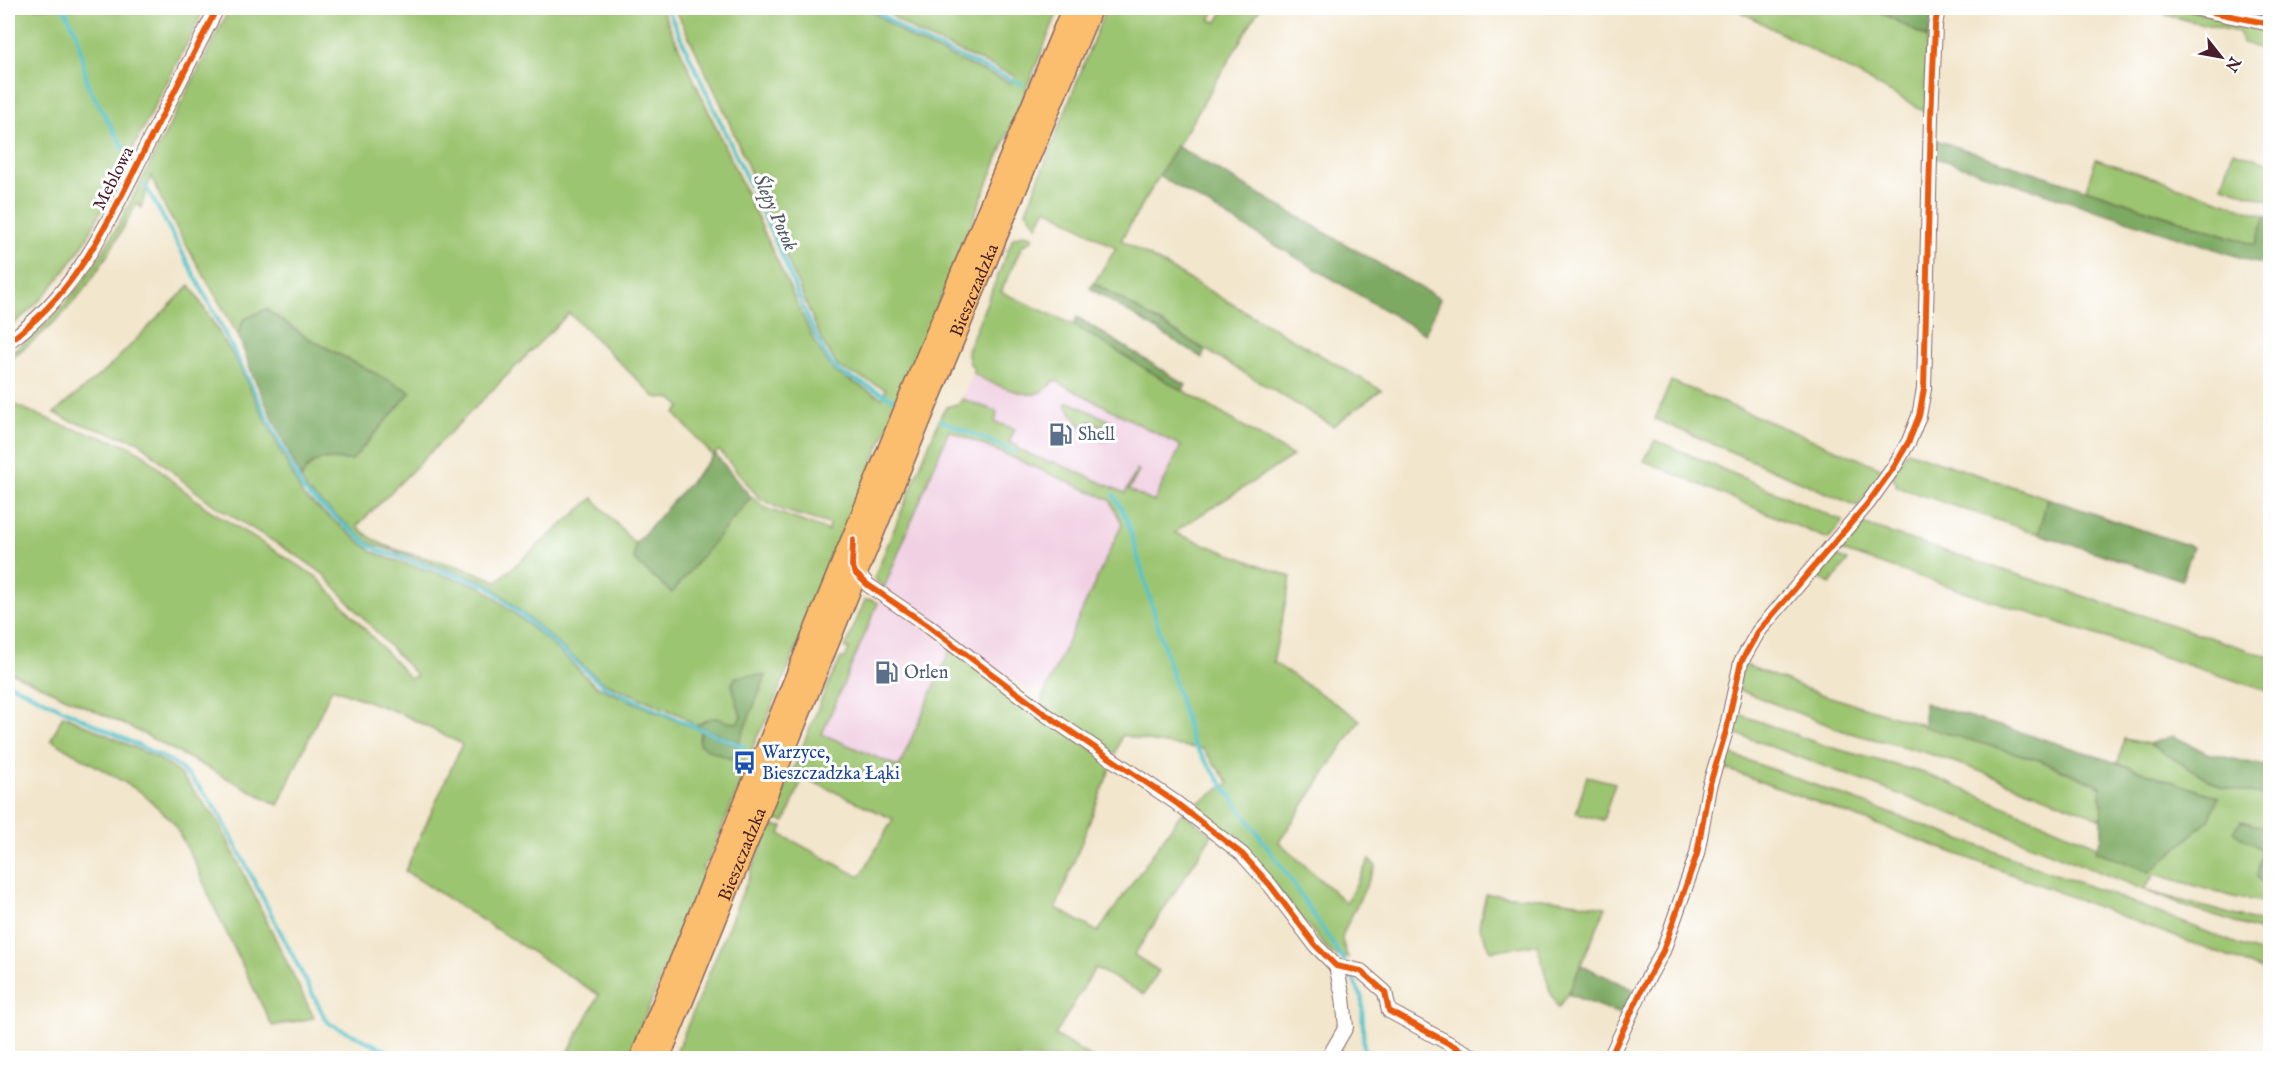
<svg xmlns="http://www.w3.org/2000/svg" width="2278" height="1066" viewBox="0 0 2278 1066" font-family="'IM FELL English',serif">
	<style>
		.built { fill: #f1d0e3 }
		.green { fill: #9cc571; stroke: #73724e; stroke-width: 1.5; fill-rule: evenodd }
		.forest { fill: #7daa63; stroke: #646447; stroke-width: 1.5 }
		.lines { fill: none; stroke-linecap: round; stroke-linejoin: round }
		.stream { stroke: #55c3cc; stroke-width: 4 }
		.street-casing { stroke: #856563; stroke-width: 16 }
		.primary-casing { stroke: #856563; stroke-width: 24 }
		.street { stroke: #fff; stroke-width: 14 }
		.primary { stroke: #fbbd6e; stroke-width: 21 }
		.cycleway-casing { stroke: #fff; stroke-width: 10 }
		.cycleway { stroke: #e8590c; stroke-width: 6 }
		.labels { text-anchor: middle; stroke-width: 6; stroke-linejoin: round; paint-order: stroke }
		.street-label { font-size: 18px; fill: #4a1f2b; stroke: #fff }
		.service-label { font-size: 18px; fill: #4e5e75; stroke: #fff; text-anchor: start }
		.transit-label { font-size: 18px; fill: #164399; stroke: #fff; text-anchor: start }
		.water-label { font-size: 20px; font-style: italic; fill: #4e5863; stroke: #fff }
	</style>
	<rect width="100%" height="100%" fill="#fff"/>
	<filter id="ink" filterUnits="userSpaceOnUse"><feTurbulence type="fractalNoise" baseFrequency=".0167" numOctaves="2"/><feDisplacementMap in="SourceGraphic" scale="12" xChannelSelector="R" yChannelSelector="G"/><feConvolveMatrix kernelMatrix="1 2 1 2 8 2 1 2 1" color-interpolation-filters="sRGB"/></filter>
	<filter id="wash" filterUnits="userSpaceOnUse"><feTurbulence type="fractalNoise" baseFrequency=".008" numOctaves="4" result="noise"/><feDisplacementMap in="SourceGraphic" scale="24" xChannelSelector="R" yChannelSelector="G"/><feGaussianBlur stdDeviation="1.35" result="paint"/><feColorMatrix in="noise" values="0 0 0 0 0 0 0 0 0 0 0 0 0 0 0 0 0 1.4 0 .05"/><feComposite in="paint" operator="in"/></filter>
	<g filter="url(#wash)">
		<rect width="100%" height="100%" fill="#f2e6cc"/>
		<!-- built -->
		<g class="built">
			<path d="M974,369L1050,375L1182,443L1154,510L953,421Z"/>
			<path d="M949,430L1110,500L1122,524L1045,692L1036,687L1031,692L1001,670L999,673L884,588Z"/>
			<path d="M881,598L951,648L899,768L821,734Z"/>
		</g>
		<!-- green -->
		<g class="green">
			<path d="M8,8H205L86,240C64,274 41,304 8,328Z"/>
			<path d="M230,8H661L816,345L834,372L882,398L886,389L838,367L822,341L723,108L675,8H867L913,40L1011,83L1015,76L917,33L881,8H1056L1057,14L845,531L840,535L842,538L768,717L757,737L749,757H746L744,763L746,765L740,785L708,862L702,867L705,871L628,1058H565L599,995L405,871L462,744L402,714L332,688L278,805L132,728L8,671V402L62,425L127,445L145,455L171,480L208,509L317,577L410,678L417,676L323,574L299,557L214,505L183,481L139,442L71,421L54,413L109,367L190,285L237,362L303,496L373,552L391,559L482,587L547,640L596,686L701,731L699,738L705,749L717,752L732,760L765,676L736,677L732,684L741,717L737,723L697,724L696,726L680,715L601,681L487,582L369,543L308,492L301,479C313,453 327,460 352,460L308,338L266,309L243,320L238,335L165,208L151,176L141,208L137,203C99,273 75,313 8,360V354C84,302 114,234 155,154C180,105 205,56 230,8ZM569,313L655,397L672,399L681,407L675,414L713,456L719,450L759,498L782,510L829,524L828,531L768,509L751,497L672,592L634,560L635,544L593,498L497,581C484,576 470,570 457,566C423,555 382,553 357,526Z"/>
			<path d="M1106,8H1216L1210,20L1217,22L1225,8H1260L1121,240L1381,390L1333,426L1094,283L1116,248L1046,208L1037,226L1026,211Z"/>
			<path d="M1734,8H1873L1928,38L1926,56L1927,112Z"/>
			<path d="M2162,8H2181L2270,29V52L2243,43L2238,32L2165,15Z"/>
			<path d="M2233,151L2270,163V201L2222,186Z"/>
			<path d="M2096,159L2266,216L2256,245L2086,189Z"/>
			<path d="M1023,234L1033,236L1032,240L1022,246L1001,292L1074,325L1293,456L1183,526L1175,533L1291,577L1273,662L1360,720L1279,842L1346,903L1369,860L1376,866L1343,933L1342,940L1348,958L1336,956L1329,951L1250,856L1193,806L1229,783L1203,749L1158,743L1122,735L1115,754L1047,709L1042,703V698L1122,524L1110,500L949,430L884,588L874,578L942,413L947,407L960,403L962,399L996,411L997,414L995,422L1015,429L1009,442L1018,446L1017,449L1051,463L1052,461L1125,493L1137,470L1139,471L1129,490L1154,502L1181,446L1054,380C1049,387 1044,392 1035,394C1022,396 983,381 972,372L974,369L970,364L967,351L1013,238Z"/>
			<path d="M1671,381L1886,470L1857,506L1655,419Z"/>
			<path d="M1069,402L1113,422V431L1092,420L1081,426L1065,404Z"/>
			<path d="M1091,422L1112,433L1107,440L1103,441L1082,428Z"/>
			<path d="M1655,440L1843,521L1828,539L1644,461Z"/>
			<path d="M1907,451L2047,498L2039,534L1897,487L1895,480L1891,476Z"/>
			<path d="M1856,522L2270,657V692L1832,548Z"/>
			<path d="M1828,553L1848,561L1830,584L1812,573Z"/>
			<path d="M865,600H872L878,603L822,734L899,767L951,648L1112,764L1056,908L1098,932L1182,812L1212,835L1134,955L1159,971L1144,994L1095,968L1055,1035L1092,1058H697L693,1056L691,1058H674L769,828L774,826L783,827L780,834L860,877L893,819L803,777L785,822L773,819L822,698L841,658H845L849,649L845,648Z"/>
			<path d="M1743,664L1817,693L2039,760L2102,787V819L1974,769L1924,752L1846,732L1737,689Z"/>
			<path d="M1733,712L1826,746L1924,773L2098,846L2097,851L2218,797L2118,763L2124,739L2149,744L2221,787L2270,797V829L2241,821L2262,850L2257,877L2270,892V903L2233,897L2155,874L2143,890L2266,924L2270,926V934L2189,908L2122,881L1966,819L1729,731Z"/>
			<path d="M63,715L157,758L172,767L183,777L218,821L314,1018L272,1026L215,909L194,861L173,822L141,792L51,740Z"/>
			<path d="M1722,751L2134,903L2270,957V973L2011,874L1718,766Z"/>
			<path d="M1587,776L1615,783L1603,820L1576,813Z"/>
			<path d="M1486,894L1551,899L1606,907L1568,994L1558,1008L1550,991L1537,944L1491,951L1479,926Z"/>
		</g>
		<!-- forest -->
		<g class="forest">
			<path d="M1873,8H1933L1928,38Z"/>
			<path d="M2204,8H2270V21Z"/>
			<path d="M1933,139L2255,245L2266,216L2270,217V267L1933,157Z"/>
			<path d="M1176,146L1440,299L1425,334L1159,176Z"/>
			<path d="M1094,283L1205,350L1202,358L1090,288Z"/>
			<path d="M266,309L308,338L411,392L352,460C327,460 313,453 301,479L253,376L238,335L243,320Z"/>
			<path d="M1077,317L1186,385L1182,391L1074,325Z"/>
			<path d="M715,454L751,497L672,593L634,560L635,544Z"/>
			<path d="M2047,498L2193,547L2182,580L2039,534Z"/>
			<path d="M751,675L766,676L739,742L696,726C720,710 714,722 737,723L741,717L732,684L736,677Z"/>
			<path d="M1924,703L2069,747L2218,797L2210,819L2150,872L2096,851L2102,837L2101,786L2039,760L1924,727Z"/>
			<path d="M701,731L738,746L733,760C722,754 707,752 699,744Z"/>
			<path d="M2173,736L2207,753L2270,767V797L2221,787L2149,744Z"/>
			<path d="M2241,821L2270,829V892L2257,877L2262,850L2234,832Z"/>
			<path d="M1581,965L1637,991L1625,1016L1568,994Z"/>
		</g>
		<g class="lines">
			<!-- stream -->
			<g class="stream">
				<path d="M64,8L77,34L88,86L127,154"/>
				<path d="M667,8C705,90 745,173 782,256C794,284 818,352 838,371L893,399"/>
				<path d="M872,8L914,37L1022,84"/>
				<path d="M145,185C201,284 252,385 302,488L309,496L369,545L380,551L487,585L602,685L695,727L745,747"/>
				<path d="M940,420L1015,452"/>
				<path d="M1114,495L1127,520L1192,742L1289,877L1345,963"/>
				<path d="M8,683L171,761C190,775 207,795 220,815L325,1018L330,1024L403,1058"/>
				<path d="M1350,972L1362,998L1364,1058"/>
			</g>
		</g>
	</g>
	<g filter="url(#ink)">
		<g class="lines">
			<defs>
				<g id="street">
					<path d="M2193,8L2270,24"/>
					<path d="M8,342C75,294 104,230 140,159C166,108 192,58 217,8"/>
					<path d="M854,569L868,585L927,625L1045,714L1175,802L1242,854L1270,885L1316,946L1336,966L1361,971L1385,992L1389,1011L1476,1058"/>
					<path d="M1328,1058L1346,1027L1343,997L1336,966"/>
					<path d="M1610,1058L1643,987L1663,951L1697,854L1709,787L1726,731L1741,662L1758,632L1868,503L1894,467L1909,441L1919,416L1924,389L1931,118L1935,26L1938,8"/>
				</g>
				<g id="primary">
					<path d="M641,1058L906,407L1073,8"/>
					<path id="s1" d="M659,1058L856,574L1091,8"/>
				</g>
			</defs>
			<!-- street casing -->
			<use href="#street" class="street-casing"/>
			<!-- primary casing -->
			<use href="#primary" class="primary-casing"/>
			<!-- street -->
			<use href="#street" class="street"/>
			<!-- primary -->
			<use href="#primary" class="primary"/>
			<defs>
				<g id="cycleway">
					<path d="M2193,8L2270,24"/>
					<path d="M8,342C75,294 104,230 140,159C166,108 192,58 217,8"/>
					<path d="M853,540L852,566L856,574L868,585L927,625L1045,714L1175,802L1242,854L1270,885L1316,946L1336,966L1361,971L1385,992L1389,1011L1476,1058"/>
					<path d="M1610,1058L1643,987L1663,951L1697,854L1709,787L1726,731L1741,662L1758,632L1868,503L1894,467L1909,441L1919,416L1924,389L1931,118L1935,26L1938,8"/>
				</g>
			</defs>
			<!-- cycleway casing -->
			<use href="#cycleway" class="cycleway-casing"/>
			<!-- cycleway -->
			<use href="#cycleway" class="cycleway"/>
		</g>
	</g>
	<!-- icons -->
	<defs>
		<symbol id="fuel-bare" viewBox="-9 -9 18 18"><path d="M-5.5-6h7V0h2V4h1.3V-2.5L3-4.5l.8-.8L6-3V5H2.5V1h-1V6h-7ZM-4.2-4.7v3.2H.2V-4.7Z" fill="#5c6f8a" stroke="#fff" stroke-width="2.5" paint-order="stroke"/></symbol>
		<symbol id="bus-bare" viewBox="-9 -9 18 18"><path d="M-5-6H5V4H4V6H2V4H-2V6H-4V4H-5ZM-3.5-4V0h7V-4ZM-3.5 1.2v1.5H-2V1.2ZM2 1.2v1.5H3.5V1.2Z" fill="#1a4fb4" stroke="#fff" stroke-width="2.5" paint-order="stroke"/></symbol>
	</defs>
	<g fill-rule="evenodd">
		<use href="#fuel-bare" x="1044" y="418" width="33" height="33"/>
		<use href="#fuel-bare" x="870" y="656" width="33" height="33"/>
		<use href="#bus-bare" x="728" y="746" width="33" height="33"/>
	</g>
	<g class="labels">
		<!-- street labels -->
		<g class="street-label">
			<text transform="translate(113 178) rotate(-63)" y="6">Meblowa</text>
			<text dy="6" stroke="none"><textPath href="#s1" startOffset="830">Bieszczadzka</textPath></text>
			<text dy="6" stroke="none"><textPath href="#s1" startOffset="220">Bieszczadzka</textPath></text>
		</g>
		<!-- service labels -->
		<g class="service-label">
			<text x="1078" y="440">Shell</text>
			<text x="904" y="678">Orlen</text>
		</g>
		<!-- transit labels -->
		<g class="transit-label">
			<text x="762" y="758">Warzyce,<tspan x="762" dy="21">Bieszczadzka Łąki</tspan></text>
		</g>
		<!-- water labels -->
		<g class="water-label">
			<text transform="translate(776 212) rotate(66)" y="7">Ślepy Potok</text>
		</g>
	</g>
	<!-- margin -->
	<rect width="2278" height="1066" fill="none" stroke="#fff" stroke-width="30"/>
	<!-- north arrow -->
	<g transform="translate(2221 57) rotate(121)" stroke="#ffffff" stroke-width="4.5" paint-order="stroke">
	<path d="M0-4.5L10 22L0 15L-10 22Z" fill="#4a1f2b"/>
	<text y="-9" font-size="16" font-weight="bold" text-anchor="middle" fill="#4a1f2b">N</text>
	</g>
</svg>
